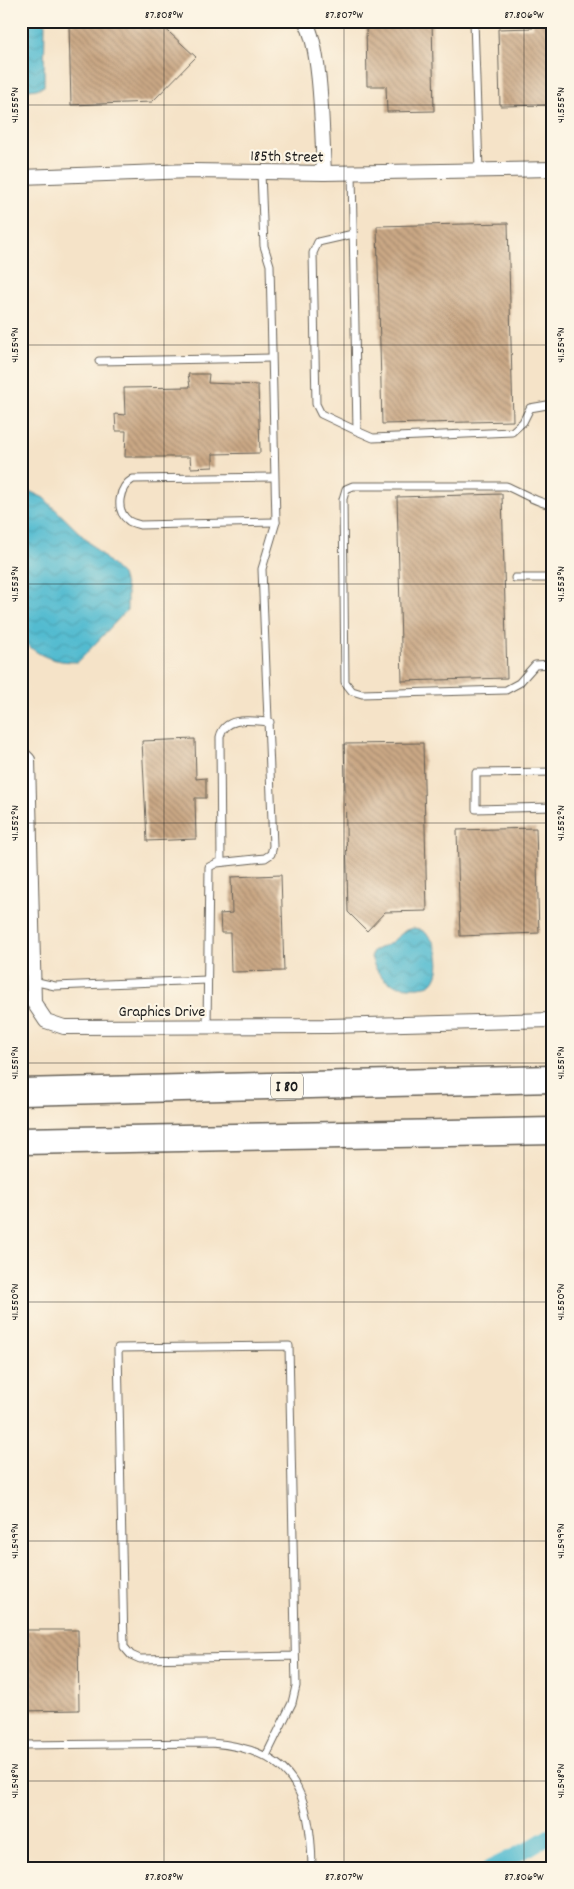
<svg xmlns="http://www.w3.org/2000/svg" width="574" height="1889" viewBox="0 0 574 1889" font-family="Dekko,sans-serif">
	<style>
		.water { fill: url(#water-waves); stroke: #386c76 }
		.lines { fill: none; stroke-linecap: round; stroke-linejoin: round }
		.canal { stroke: #53bbd0; stroke-width: 15 }
		.building { fill: url(#building-back-hatch) }
		.lane-casing { stroke: #686258; stroke-width: 9 }
		.street-casing { stroke: #686258; stroke-width: 16 }
		.highway-casing { stroke: #686258; stroke-width: 29 }
		.lane { stroke: #fff; stroke-width: 7 }
		.street { stroke: #fff; stroke-width: 14 }
		.highway { stroke: #fff; stroke-width: 26 }
		.ticks { fill: none; stroke: #1c1c1c; stroke-width: 1; stroke-opacity: 0.45 }
		.labels { text-anchor: middle; stroke-width: 4.5; stroke-linejoin: round; paint-order: stroke }
		.shield { fill: #fcf5e5; stroke: #5f5d58; stroke-width: 1 }
		.shield-label { font-size: 15px; font-weight: bold; fill: #1c1c1c }
		.street-label { font-size: 16px; fill: #1c1c1c; stroke: #fcf5e5 }
		.neatline { fill: none; stroke: #1c1c1c; stroke-width: 2 }
		.ticks-label { font-size: 12px; text-anchor: middle; fill: #1c1c1c }
	</style>
	<defs>
		<pattern id="water-waves" width="16" height="10" patternUnits="userSpaceOnUse" patternTransform="scale(1.25)"><rect width="16" height="10" fill="#53bbd0"/><path d="M0 5q4-4 8 0t8 0" fill="none" stroke="#48a0b2"/></pattern>
		<pattern id="building-back-hatch" width="6" height="6" patternUnits="userSpaceOnUse" patternTransform="scale(1.25)"><rect width="6" height="6" fill="#caa885"/><path d="M-1 5l2 2M0 0l6 6M5-1l2 2" fill="none" stroke="#a3886c"/></pattern>
	</defs>
	<rect width="100%" height="100%" fill="#fcf5e5"/>
	<filter id="ink" filterUnits="userSpaceOnUse"><feTurbulence type="fractalNoise" baseFrequency=".02" numOctaves="2"/><feDisplacementMap in="SourceGraphic" scale="10" xChannelSelector="R" yChannelSelector="G"/><feConvolveMatrix kernelMatrix="1 2 1 2 8 2 1 2 1" color-interpolation-filters="sRGB"/></filter>
	<filter id="wash" filterUnits="userSpaceOnUse"><feTurbulence type="fractalNoise" baseFrequency=".0096" numOctaves="4" result="noise"/><feDisplacementMap in="SourceGraphic" scale="20" xChannelSelector="R" yChannelSelector="G"/><feGaussianBlur stdDeviation="1.12" result="paint"/><feColorMatrix in="noise" values="0 0 0 0 0 0 0 0 0 0 0 0 0 0 0 0 0 1.4 0 .05"/><feComposite in="paint" operator="in"/></filter>
	<g filter="url(#wash)">
		<rect width="100%" height="100%" fill="#f5e3c8"/>
		<!-- water -->
		<g class="water">
			<path d="M21,21H45L44,86C36,90 30,91 21,88Z"/>
			<path d="M21,487L44,498L122,575L127,592V610L78,662C53,662 39,657 21,639Z"/>
			<path d="M414,928C436,930 446,966 433,982C430,986 424,986 419,987C393,988 379,982 371,957L373,951L389,944L406,930Z"/>
		</g>
		<g class="lines">
			<!-- canal -->
			<path class="canal" d="M489,1868L528,1849L553,1834"/>
		</g>
		<g id="blocks">
			<!-- building -->
			<g class="building">
				<path d="M86,21H157L196,57L152,102L71,105L69,24Z"/>
				<path d="M366,21H432L434,111L387,112L386,86H367Z"/>
				<path d="M533,21H553V105L500,106L498,29L533,28Z"/>
				<path d="M508,223L513,421L382,424L377,226Z"/>
				<path d="M188,374H209L208,383L258,385L260,453L213,454V467L191,468L190,457H125L126,431H116L115,414L125,415L124,388L190,387Z"/>
				<path d="M502,494L507,678L402,681L397,497Z"/>
				<path d="M195,739L196,779L206,778V798H195L196,839L147,841L142,741Z"/>
				<path d="M423,743L427,911L385,912L367,931L348,912L344,744Z"/>
				<path d="M536,828L539,933L460,936L457,830Z"/>
				<path d="M281,875L284,971L231,972L230,933H221L220,914L232,913L231,877Z"/>
				<path d="M21,1630H78L79,1710L21,1711Z"/>
			</g>
		</g>
	</g>
	<g filter="url(#ink)">
		<use href="#blocks" fill-opacity="0" stroke="#686258" stroke-width="1"/>
		<g class="lines">
			<defs>
				<g id="lane">
					<path d="M474,21L479,170"/>
					<path d="M352,173L357,431L373,438L512,432L523,422L530,408L553,404"/>
					<path d="M353,234L318,242L313,253L316,404L321,414L357,431"/>
					<path d="M99,361L271,358"/>
					<path d="M274,477L133,479C119,487 114,510 129,521C132,523 137,524 140,525L276,522"/>
					<path d="M553,505C541,505 519,491 506,486H353L346,489L343,499L345,682L352,691L362,694L506,690L519,683L535,665L553,664"/>
					<path d="M515,578H553"/>
					<path d="M553,772L476,773V809L553,807"/>
					<path d="M221,862L220,737C225,715 252,721 270,722"/>
					<path d="M33,981L55,986L207,980"/>
					<path d="M21,1003H34"/>
					<path d="M207,1027L209,867L217,863L265,858L271,854L273,846L262,569L276,522L270,265L264,246L261,173"/>
					<path d="M21,1745L211,1743C293,1749 311,1792 312,1868"/>
					<path d="M266,1756L292,1703L296,1686L289,1346L118,1348L124,1647L131,1655L140,1659L295,1656"/>
				</g>
				<g id="street">
					<path d="M305,21C322,47 322,139 324,173"/>
					<path d="M21,177L191,171L324,173L553,169"/>
					<path d="M21,753L28,760L34,1003L46,1021L64,1027L329,1026L553,1020"/>
				</g>
				<g id="highway">
					<path d="M21,1092L553,1079"/>
					<path d="M21,1141L553,1131"/>
				</g>
			</defs>
			<!-- lane casing -->
			<use href="#lane" class="lane-casing"/>
			<!-- street casing -->
			<use href="#street" class="street-casing"/>
			<!-- highway casing -->
			<use href="#highway" class="highway-casing"/>
			<!-- lane -->
			<use href="#lane" class="lane"/>
			<!-- street -->
			<use href="#street" class="street"/>
			<!-- highway -->
			<use href="#highway" class="highway"/>
		</g>
	</g>
	<!-- ticks -->
	<path class="ticks" d="M164,21V1868M344,21V1868M524,21V1868M21,105H553M21,345H553M21,584H553M21,823H553M21,1063H553M21,1302H553M21,1541H553M21,1781H553"/>
	<g class="labels">
		<!-- shield labels -->
		<rect class="shield" x="271" y="1073.5" width="32" height="25" rx="4"/>
		<g class="shield-label">
			<text x="287" y="1091">I 80</text>
		</g>
		<!-- street labels -->
		<g class="street-label">
			<text transform="translate(287 155) rotate(1)" y="6">185th Street</text>
			<text x="162" y="1016">Graphics Drive</text>
		</g>
	</g>
	<!-- margin -->
	<rect width="574" height="1889" fill="none" stroke="#fcf5e5" stroke-width="55"/>
	<rect x="28" y="28" width="518" height="1834" class="neatline"/>
	<g class="ticks-label">
		<text x="164" y="18">87.808°W</text>
		<text x="344" y="18">87.807°W</text>
		<text x="524" y="18">87.806°W</text>
		<text transform="translate(14 105) rotate(-90)" y="4">41.555°N</text>
		<text transform="translate(560 105) rotate(-90)" y="4">41.555°N</text>
		<text transform="translate(14 345) rotate(-90)" y="4">41.554°N</text>
		<text transform="translate(560 345) rotate(-90)" y="4">41.554°N</text>
		<text transform="translate(14 584) rotate(-90)" y="4">41.553°N</text>
		<text transform="translate(560 584) rotate(-90)" y="4">41.553°N</text>
		<text transform="translate(14 823) rotate(-90)" y="4">41.552°N</text>
		<text transform="translate(560 823) rotate(-90)" y="4">41.552°N</text>
		<text transform="translate(14 1063) rotate(-90)" y="4">41.551°N</text>
		<text transform="translate(560 1063) rotate(-90)" y="4">41.551°N</text>
		<text transform="translate(14 1302) rotate(-90)" y="4">41.550°N</text>
		<text transform="translate(560 1302) rotate(-90)" y="4">41.550°N</text>
		<text transform="translate(14 1541) rotate(-90)" y="4">41.549°N</text>
		<text transform="translate(560 1541) rotate(-90)" y="4">41.549°N</text>
		<text transform="translate(14 1781) rotate(-90)" y="4">41.548°N</text>
		<text transform="translate(560 1781) rotate(-90)" y="4">41.548°N</text>
		<text x="164" y="1880">87.808°W</text>
		<text x="344" y="1880">87.807°W</text>
		<text x="524" y="1880">87.806°W</text>
	</g>
</svg>
